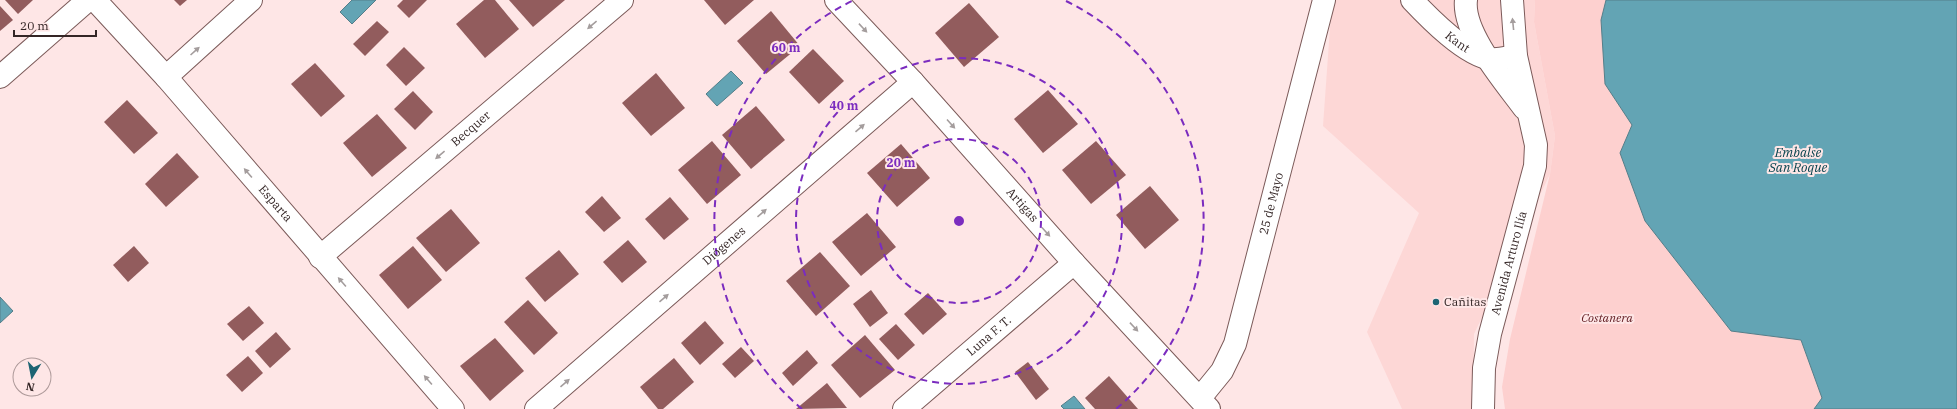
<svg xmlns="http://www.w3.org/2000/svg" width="1957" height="409" viewBox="0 0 1957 409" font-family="'IBM Plex Serif',serif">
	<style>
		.built { fill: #fdd7d6 }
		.green { fill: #fdd0cf }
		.water { fill: #63a4b4; stroke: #557e89 }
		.building { fill: #925c5d }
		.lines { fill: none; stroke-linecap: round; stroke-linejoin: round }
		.minor-casing { stroke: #7b5a59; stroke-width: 24 }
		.secondary-casing { stroke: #7b5a59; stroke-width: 24 }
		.minor { stroke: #fff; stroke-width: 22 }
		.secondary { stroke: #fff; stroke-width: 22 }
		.oneway { fill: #a49d9d }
		.ring { fill: none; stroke: #7b2cbf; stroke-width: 2; stroke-dasharray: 7 5 }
		.poi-dot { fill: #1d6473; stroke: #fee6e6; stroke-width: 1.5 }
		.labels { text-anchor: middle; stroke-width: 4; stroke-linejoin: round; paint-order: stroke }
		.street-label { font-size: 12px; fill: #342626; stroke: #fee6e6 }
		.poi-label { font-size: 12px; fill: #342626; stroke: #fee6e6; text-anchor: start }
		.park-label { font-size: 12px; font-style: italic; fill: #611b21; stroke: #fee6e6 }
		.water-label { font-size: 13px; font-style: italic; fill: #003f4a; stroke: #fee6e6 }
		.centre { fill: #7b2cbf; stroke: #fee6e6; stroke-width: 2 }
		.ring-label { font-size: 12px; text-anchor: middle; font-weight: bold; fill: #7b2cbf; stroke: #fee6e6; stroke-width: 4; stroke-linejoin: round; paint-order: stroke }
	</style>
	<rect width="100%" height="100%" fill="#fee6e6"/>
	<!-- built -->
	<path class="built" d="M1332,0H1535L1534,22L1555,136L1550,174L1474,334L1473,409H1402L1367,332L1419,213L1323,126Z"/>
	<!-- green -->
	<path class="green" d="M1535,0H1606L1601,20L1605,84L1632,125L1620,153L1731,331L1801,340L1822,398L1814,409H1505L1502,387L1510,339L1550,174L1555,136L1534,22Z"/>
	<!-- water -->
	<g class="water">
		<path d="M352,0H376L352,24L340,12Z"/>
		<path d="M1606,0H1957V409H1814L1822,398L1801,340L1731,331L1645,221L1620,153L1632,125L1605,84L1601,20Z"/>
		<path d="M731,71L743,83L717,106L706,94Z"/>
		<path d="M0,297L13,311L0,323Z"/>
		<path d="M1074,396L1085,409H1064L1061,406Z"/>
	</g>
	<!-- building -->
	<g class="building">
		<path d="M5,0H33L18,14Z"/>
		<path d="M174,0H187L180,6Z"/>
		<path d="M403,0H427L409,18L397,6Z"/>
		<path d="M484,0H495L519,29L485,58L456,24Z"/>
		<path d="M509,0H565L533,27Z"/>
		<path d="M704,0H754L725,25Z"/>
		<path d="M969,3L999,37L964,67L935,33Z"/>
		<path d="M0,6L13,20L0,31Z"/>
		<path d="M771,11L800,46L766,74L737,41Z"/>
		<path d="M377,21L389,32L365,56L353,44Z"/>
		<path d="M404,47L425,68L406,86L386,65Z"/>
		<path d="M813,49L844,81L819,104L789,72Z"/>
		<path d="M315,63L345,96L321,117L291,84Z"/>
		<path d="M656,73L685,108L651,136L622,103Z"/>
		<path d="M1048,90L1078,124L1043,153L1014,119Z"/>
		<path d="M413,91L433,112L415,130L394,109Z"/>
		<path d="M127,100L158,133L134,154L104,122Z"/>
		<path d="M756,106L785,140L751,169L722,135Z"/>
		<path d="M377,114L407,148L372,177L343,143Z"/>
		<path d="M712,141L741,175L707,204L678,170Z"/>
		<path d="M1096,141L1126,175L1091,204L1062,170Z"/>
		<path d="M901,144L930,178L897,207L867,173Z"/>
		<path d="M177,153L199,177L166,207L145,184Z"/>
		<path d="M1150,186L1179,220L1145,249L1116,215Z"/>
		<path d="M602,196L621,218L604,232L585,212Z"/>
		<path d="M670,197L689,219L664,240L645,219Z"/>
		<path d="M451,209L480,243L446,272L416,238Z"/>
		<path d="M867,213L896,247L861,276L832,242Z"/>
		<path d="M628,240L647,262L622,283L603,262Z"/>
		<path d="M134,246L149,263L128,282L113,265Z"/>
		<path d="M413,246L442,280L408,309L379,275Z"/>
		<path d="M559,250L579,274L545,302L525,278Z"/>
		<path d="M820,252L850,286L816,316L786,281Z"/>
		<path d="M871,290L888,313L870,327L853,304Z"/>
		<path d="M928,293L947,314L923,335L904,314Z"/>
		<path d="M528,300L558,333L534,355L504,322Z"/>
		<path d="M249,306L264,323L243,341L227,324Z"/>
		<path d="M705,321L724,343L700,365L681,343Z"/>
		<path d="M896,324L915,345L898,360L879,339Z"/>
		<path d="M276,332L291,349L270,368L255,351Z"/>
		<path d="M865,335L895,370L860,398L831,365Z"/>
		<path d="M495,338L524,371L490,401L460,366Z"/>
		<path d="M741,347L754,361L735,378L722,364Z"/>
		<path d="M807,350L818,363L793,386L782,373Z"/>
		<path d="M248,356L263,373L242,392L226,375Z"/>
		<path d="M674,358L694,382L663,409H658L640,387Z"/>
		<path d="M1028,362L1049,389L1036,400L1015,372Z"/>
		<path d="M1109,376L1138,409H1095L1085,398Z"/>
		<path d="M827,383L847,408L796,409Z"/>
	</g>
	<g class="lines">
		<defs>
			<g id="minor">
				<path id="s1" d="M95,0L166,77L453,409"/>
				<path id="s2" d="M836,0L913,82L1074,263L1209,409"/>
				<path id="s3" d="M1412,0C1430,19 1465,55 1491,59C1499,60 1508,57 1516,56"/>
				<path d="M0,77L88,0"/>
				<path d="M166,77L251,0"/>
				<path id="s4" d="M320,257L622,0"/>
				<path id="s5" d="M1200,398L1222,371L1235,344L1324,0"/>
				<path id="s6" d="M536,409L913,82"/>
				<path id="s7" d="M904,409L1074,263"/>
			</g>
			<g id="secondary">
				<path d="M1466,0C1462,33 1505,82 1524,108"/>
				<path id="s8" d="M1483,409L1484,368L1490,334L1535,166L1536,145L1516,56L1512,0"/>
			</g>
		</defs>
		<!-- minor casing -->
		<use href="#minor" class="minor-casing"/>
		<!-- secondary casing -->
		<use href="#secondary" class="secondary-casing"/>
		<!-- minor -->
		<use href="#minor" class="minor"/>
		<!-- secondary -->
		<use href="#secondary" class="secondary"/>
	</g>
	<!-- one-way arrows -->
	<defs><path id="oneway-solid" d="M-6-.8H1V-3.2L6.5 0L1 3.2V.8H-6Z"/></defs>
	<g class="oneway">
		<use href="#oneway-solid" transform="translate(1513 24) rotate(-96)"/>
		<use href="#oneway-solid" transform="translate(592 25) rotate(140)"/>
		<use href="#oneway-solid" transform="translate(863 28) rotate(47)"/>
		<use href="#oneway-solid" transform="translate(195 51) rotate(-42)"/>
		<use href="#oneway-solid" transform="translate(951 124) rotate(48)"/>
		<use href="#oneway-solid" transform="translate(860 128) rotate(-41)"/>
		<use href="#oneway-solid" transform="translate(440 155) rotate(140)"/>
		<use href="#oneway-solid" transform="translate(248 173) rotate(-131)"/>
		<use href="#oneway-solid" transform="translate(762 213) rotate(-41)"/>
		<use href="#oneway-solid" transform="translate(1046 232) rotate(48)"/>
		<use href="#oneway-solid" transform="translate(342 282) rotate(-131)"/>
		<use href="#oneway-solid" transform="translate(664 298) rotate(-41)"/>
		<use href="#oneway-solid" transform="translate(1134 327) rotate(47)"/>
		<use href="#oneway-solid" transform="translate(428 380) rotate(-131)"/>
		<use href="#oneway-solid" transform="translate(565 383) rotate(-41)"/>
	</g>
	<!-- distance rings -->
	<g class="ring">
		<circle cx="959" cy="221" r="82"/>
		<circle cx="959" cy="221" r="163"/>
		<path d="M802 409A245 245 0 0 1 852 1M1066 1A245 245 0 0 1 1116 409"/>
	</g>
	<!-- markers -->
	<circle class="poi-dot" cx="1436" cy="302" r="4"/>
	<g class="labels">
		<!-- street labels -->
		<g class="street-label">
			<text dy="4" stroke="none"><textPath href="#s3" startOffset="62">Kant</textPath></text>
			<text dy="4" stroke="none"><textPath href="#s4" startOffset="198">Becquer</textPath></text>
			<text dy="4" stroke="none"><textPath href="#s5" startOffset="210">25 de Mayo</textPath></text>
			<text dy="4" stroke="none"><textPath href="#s1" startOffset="272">Esparta</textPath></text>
			<text dy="4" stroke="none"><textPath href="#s2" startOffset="277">Artigas</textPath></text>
			<text dy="4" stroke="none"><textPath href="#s6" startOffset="249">Diógenes</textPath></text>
			<text dy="4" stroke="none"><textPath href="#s8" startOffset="149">Avenida Arturo Ilía</textPath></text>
			<text dy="4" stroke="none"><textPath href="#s7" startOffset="112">Luna F. T.</textPath></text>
		</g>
		<!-- poi labels -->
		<g class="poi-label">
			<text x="1444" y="306">Cañitas</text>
		</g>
		<!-- park labels -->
		<g class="park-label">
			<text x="1607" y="322">Costanera</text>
		</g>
		<!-- water labels -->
		<g class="water-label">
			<text x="1798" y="157">Embalse<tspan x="1798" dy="15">San Roque</tspan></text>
		</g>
	</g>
	<circle cx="959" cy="221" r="6" class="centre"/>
	<g class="ring-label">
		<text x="786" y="52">60 m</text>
		<text x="844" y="110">40 m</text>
		<text x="901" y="167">20 m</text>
	</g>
	<!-- north arrow -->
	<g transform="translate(32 377) rotate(190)"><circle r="19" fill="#fee6e6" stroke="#ad9999"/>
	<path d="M0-3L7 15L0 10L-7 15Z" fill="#1d6473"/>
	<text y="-6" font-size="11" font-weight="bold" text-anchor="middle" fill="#342626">N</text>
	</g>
	<!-- scale -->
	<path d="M14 30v6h82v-6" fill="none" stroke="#342626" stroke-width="2"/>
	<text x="20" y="30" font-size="12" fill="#342626" stroke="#fee6e6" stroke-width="3" paint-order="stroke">20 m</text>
</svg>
